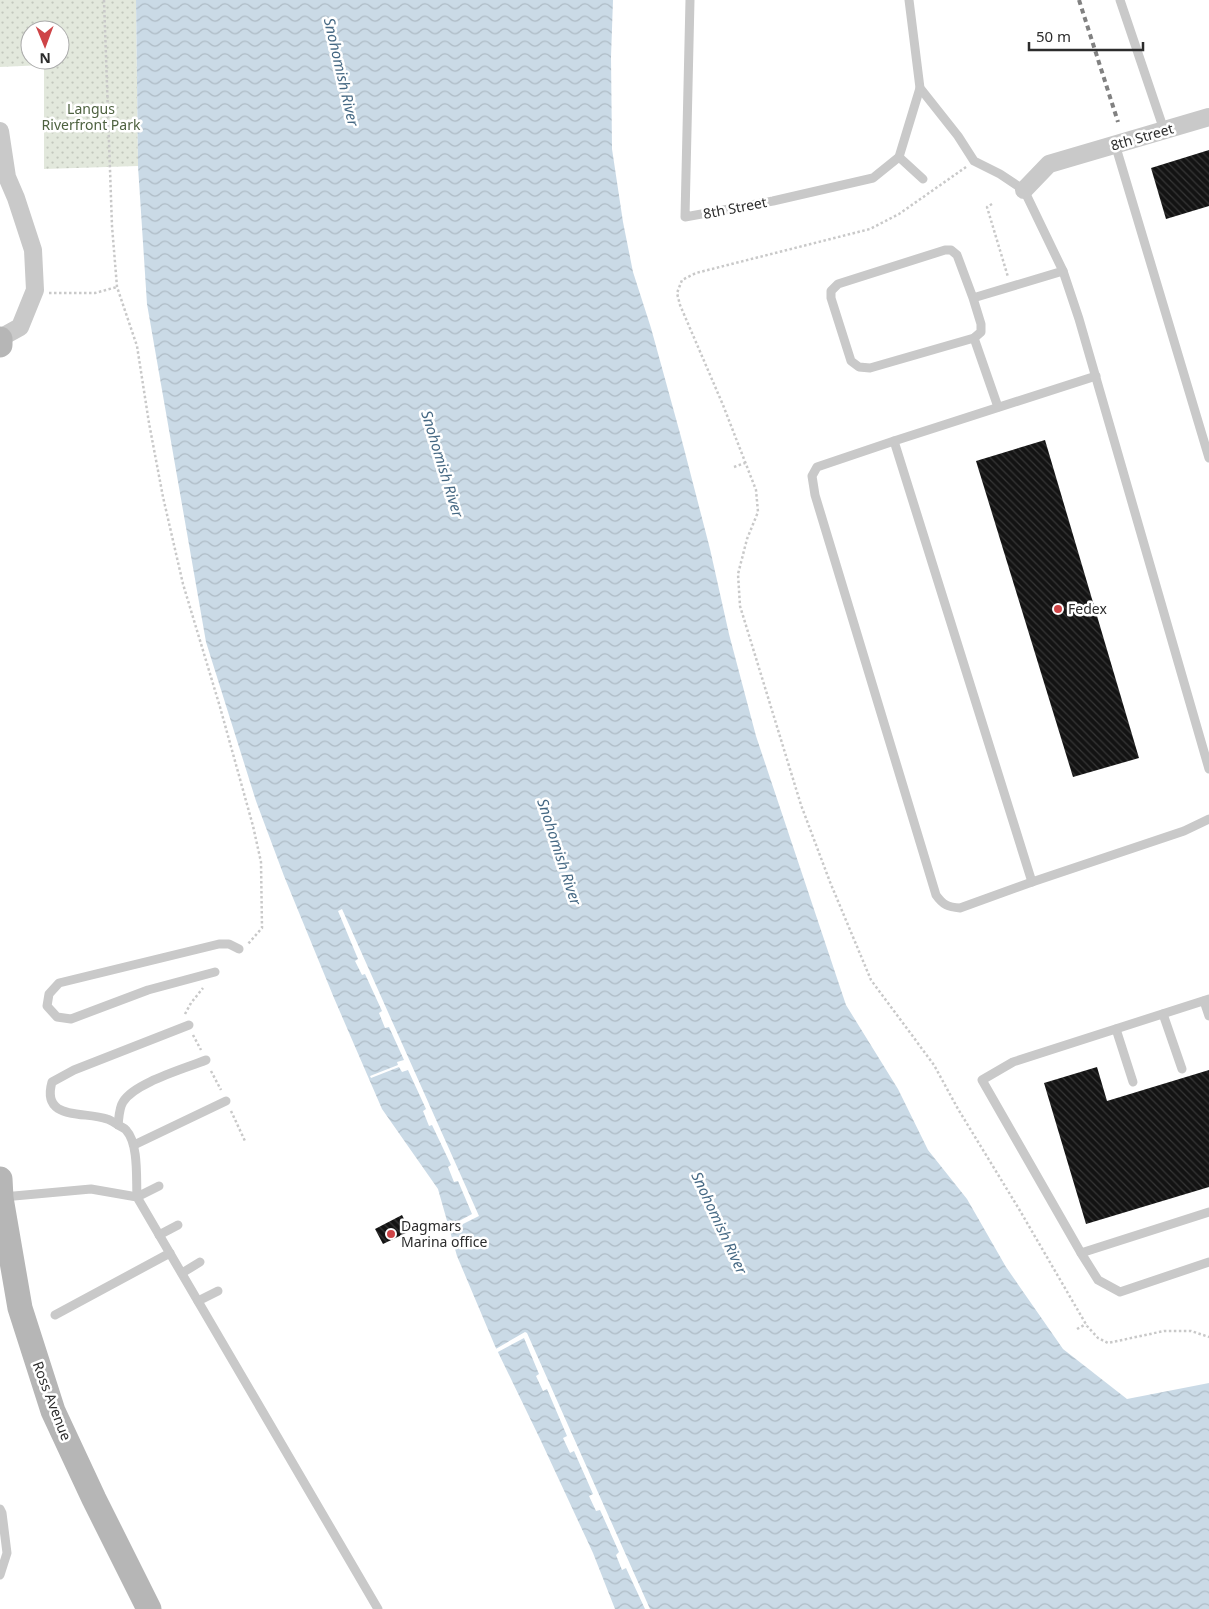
<svg xmlns="http://www.w3.org/2000/svg" width="1209" height="1609" viewBox="0 0 1209 1609" font-family="'Noto Sans',sans-serif">
	<style>
		.park { fill: url(#park-dots); fill-rule: evenodd }
		.water { fill: url(#water-waves) }
		.pier { fill: #fff }
		.building { fill: url(#building-back-hatch) }
		.lines { fill: none; stroke-linecap: round; stroke-linejoin: round }
		.path { stroke: #c9c9c9; stroke-width: 2.5; stroke-dasharray: 2.5 2.5; stroke-linecap: butt }
		.lane { stroke: #c9c9c9; stroke-width: 9 }
		.street { stroke: #c9c9c9; stroke-width: 18 }
		.secondary { stroke: #b6b6b6; stroke-width: 25 }
		.rail { stroke: #818181; stroke-width: 4; stroke-dasharray: 5 4; stroke-linecap: butt }
		.poi-dot { fill: #ce4447; stroke: #fff; stroke-width: 2 }
		.labels { text-anchor: middle; stroke-width: 5; stroke-linejoin: round; paint-order: stroke }
		.park-label { font-size: 14px; fill: #4e6240; stroke: #fff }
		.street-label { font-size: 14px; fill: #2c2c2c; stroke: #fff }
		.poi-label { font-size: 14px; fill: #2c2c2c; stroke: #fff; text-anchor: start }
		.water-label { font-size: 15px; font-style: italic; fill: #456883; stroke: #fff }
	</style>
	<defs>
		<pattern id="park-dots" width="8" height="8" patternUnits="userSpaceOnUse" patternTransform="scale(1.25)"><rect width="8" height="8" fill="#e2e8dc"/><path d="M2 2h.1M6 6h.1" fill="none" stroke="#c2c7bd" stroke-width="1.8" stroke-linecap="round"/></pattern>
		<pattern id="water-waves" width="16" height="10" patternUnits="userSpaceOnUse" patternTransform="scale(1.25)"><rect width="16" height="10" fill="#cadae6"/><path d="M0 5q4-4 8 0t8 0" fill="none" stroke="#aebbc5"/></pattern>
		<pattern id="building-back-hatch" width="6" height="6" patternUnits="userSpaceOnUse" patternTransform="scale(1.25)"><rect width="6" height="6" fill="#131313"/><path d="M-1 5l2 2M0 0l6 6M5-1l2 2" fill="none" stroke="#363636"/></pattern>
	</defs>
	<rect width="100%" height="100%" fill="#fff"/>
	<!-- park -->
	<path class="park" d="M0,0H136L138,166L44,169V65L0,67ZM30,30H60V60H30Z"/>
	<!-- water -->
	<path class="water" d="M136,0H613L611,57L612,149L623,222L633,272L651,328L681,437L710,549L729,634L756,736L846,1005L898,1089L928,1150L967,1199L1006,1267L1063,1349L1127,1399L1209,1383V1609H615L593,1553L541,1441L495,1346L457,1256L438,1189L382,1109L334,998L284,876L256,801L206,642L147,304L138,166Z"/>
	<!-- pier -->
	<g class="pier">
		<path d="M342,909L479,1216L447,1232L446,1228L472,1214L458,1181L454,1182L448,1167L451,1165L432,1125L429,1126L423,1111L426,1109L408,1070L402,1072L399,1067L371,1078L370,1076L398,1065L397,1062L404,1060L389,1027L385,1028L379,1013L382,1011L365,974L362,975L355,961L358,959L338,911Z"/>
		<path d="M525,1332L527,1333L650,1609H645L626,1568L622,1570L616,1555L619,1552L600,1510L596,1511L589,1496L593,1494L574,1451L570,1453L563,1438L567,1436L547,1389L543,1391L536,1376L539,1374L524,1338L496,1353L494,1350Z"/>
	</g>
	<!-- building -->
	<g class="building">
		<path d="M1209,150V206L1166,219L1151,168Z"/>
		<path d="M1045,440L1139,758L1073,777L976,461Z"/>
		<path d="M1097,1067L1107,1101L1209,1070V1187L1086,1224L1044,1083Z"/>
		<path d="M402,1215L410,1231L383,1244L375,1229Z"/>
	</g>
	<g class="lines">
		<!-- path -->
		<g class="path">
			<path d="M104,0L112,226L117,287L137,346L149,423L163,497L183,584L220,707L253,826L261,862L262,928L248,944"/>
			<path d="M966,167L899,214L870,229L696,273L682,280L677,293L680,305L723,405L756,490L758,512L747,539L738,574L740,606L801,805L830,882L871,980L934,1065L958,1109L1019,1209L1087,1326L1098,1338L1108,1343L1164,1331H1191L1209,1337"/>
			<path d="M992,204L987,207L1008,277"/>
			<path d="M49,293H95L117,287"/>
			<path d="M734,467L745,463"/>
			<path d="M185,1014L191,1003L203,988"/>
			<path d="M193,1035L201,1050"/>
			<path d="M211,1071L221,1090"/>
			<path d="M231,1111L245,1141"/>
			<path d="M1077,1329L1086,1324"/>
		</g>
		<!-- lane -->
		<g class="lane">
			<path d="M690,0L685,217L773,201L873,178L899,157L923,179"/>
			<path d="M909,0L920,88L958,136L974,161L1000,174L1024,190L1063,271L1079,319L1209,769"/>
			<path d="M1120,0L1164,130"/>
			<path d="M1115,144L1209,458"/>
			<path d="M899,157L920,88"/>
			<path d="M973,298L957,255L951,250H945L838,284L831,291V298L851,361L859,367L870,368L974,338L981,332V324L973,298L1063,271"/>
			<path d="M974,338L998,407"/>
			<path d="M1096,376L894,441L1032,882L1184,831L1209,819"/>
			<path d="M894,441L817,467L812,476L815,495L936,895C943,905 948,907 960,908L1032,882"/>
			<path d="M215,972L148,990L71,1019L57,1017L47,1006L49,994L59,983L219,944H229L239,949"/>
			<path d="M1209,999L1013,1062L982,1080L1081,1253L1098,1280L1120,1292L1209,1262"/>
			<path d="M1204,1001L1209,1016"/>
			<path d="M1163,1014L1182,1069"/>
			<path d="M1116,1029L1133,1082"/>
			<path d="M118,1125C119,1118 119,1108 123,1102C134,1083 184,1069 206,1060"/>
			<path d="M134,1145L226,1101"/>
			<path d="M159,1186L137,1197C136,1179 139,1144 126,1130C126,1129 121,1127 120,1126C116,1124 111,1120 107,1119C84,1111 41,1121 52,1082L74,1070L189,1025"/>
			<path d="M3,1197L91,1189L137,1197L378,1609"/>
			<path d="M159,1235L178,1225"/>
			<path d="M1081,1253L1209,1212"/>
			<path d="M182,1273L200,1262"/>
			<path d="M198,1301L218,1291"/>
			<path d="M55,1315L170,1253"/>
			<path d="M0,1509L2,1513L7,1553L0,1575"/>
		</g>
		<!-- street -->
		<g class="street">
			<path d="M0,131L7,177L16,198L33,250L35,290L20,327L0,338"/>
			<path d="M1024,190L1049,164L1209,117"/>
		</g>
		<!-- secondary -->
		<g class="secondary">
			<path d="M0,345V339"/>
			<path d="M0,1179L1,1198L20,1308L53,1411L94,1499L149,1609"/>
		</g>
		<!-- rail -->
		<path class="rail" d="M1079,0L1118,122"/>
	</g>
	<!-- markers -->
	<g class="poi-dot">
		<circle cx="1058" cy="609" r="5"/>
		<circle cx="391" cy="1234" r="5"/>
	</g>
	<g class="labels">
		<!-- park labels -->
		<g class="park-label">
			<text x="91" y="114">Langus<tspan x="91" dy="16">Riverfront Park</tspan></text>
		</g>
		<!-- street labels -->
		<g class="street-label">
			<text transform="translate(1142 137) rotate(-16)" y="5">8th Street</text>
			<text transform="translate(735 208) rotate(-11)" y="5">8th Street</text>
			<text transform="translate(52 1401) rotate(69)" y="5">Ross Avenue</text>
		</g>
		<!-- poi labels -->
		<g class="poi-label">
			<text x="1068" y="614">Fedex</text>
			<text x="401" y="1231">Dagmars<tspan x="401" dy="16">Marina office</tspan></text>
		</g>
		<!-- water labels -->
		<g class="water-label">
			<text transform="translate(341 72) rotate(77)" y="5">Snohomish River</text>
			<text transform="translate(442 464) rotate(73)" y="5">Snohomish River</text>
			<text transform="translate(559 852) rotate(72)" y="5">Snohomish River</text>
			<text transform="translate(719 1223) rotate(65)" y="5">Snohomish River</text>
		</g>
	</g>
	<!-- north arrow -->
	<g transform="translate(45 45) rotate(179)"><circle r="24" fill="#ffffff" stroke="#ababab"/>
	<path d="M0-4L9 19L0 12L-9 19Z" fill="#ce4447"/>
	<text y="-8" font-size="14" font-weight="bold" text-anchor="middle" fill="#2c2c2c">N</text>
	</g>
	<!-- scale -->
	<path d="M1029 42v8h114v-8" fill="none" stroke="#2c2c2c" stroke-width="2.5"/>
	<text x="1036" y="42" font-size="15" fill="#2c2c2c" stroke="#ffffff" stroke-width="4" paint-order="stroke">50 m</text>
</svg>
